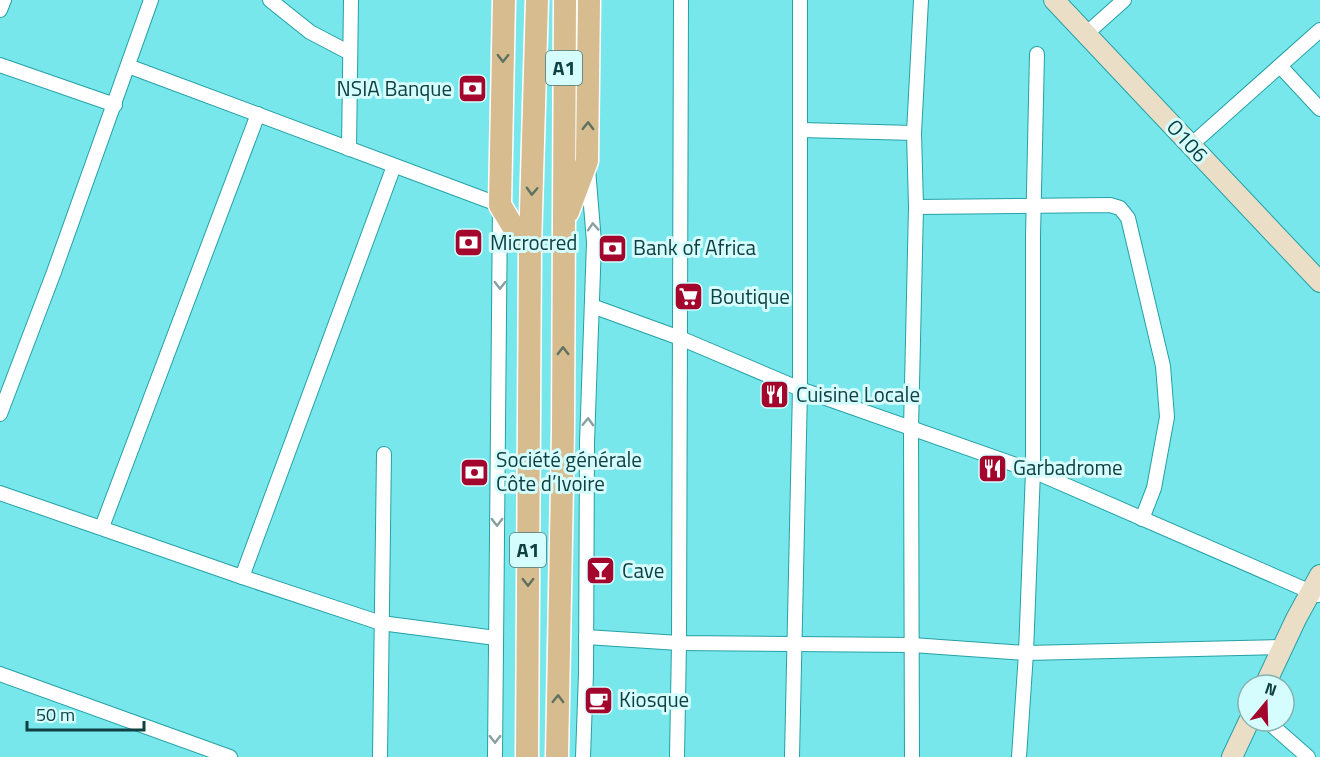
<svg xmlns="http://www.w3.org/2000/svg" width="1320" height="757" viewBox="0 0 1320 757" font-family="'Titillium Web',sans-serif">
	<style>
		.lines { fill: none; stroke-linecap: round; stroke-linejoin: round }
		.street-casing { stroke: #25a1a6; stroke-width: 16 }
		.secondary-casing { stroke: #25a1a6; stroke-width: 22 }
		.primary-casing { stroke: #fff; stroke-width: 25 }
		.street { stroke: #fff; stroke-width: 14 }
		.secondary { stroke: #ebdec7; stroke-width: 20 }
		.primary { stroke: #d7bc8f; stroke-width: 22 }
		.oneway { stroke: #5f7261 }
		.oneway2 { stroke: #87a0a1 }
		.labels { text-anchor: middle; stroke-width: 6; stroke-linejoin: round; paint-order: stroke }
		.shield { fill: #d5fdfe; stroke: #4a797b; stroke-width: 1.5 }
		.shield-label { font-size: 20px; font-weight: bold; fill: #0f4143 }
		.poi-label { font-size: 21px; fill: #0f4143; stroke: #d5fdfe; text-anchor: start }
		.street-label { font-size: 21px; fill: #0f4143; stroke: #d5fdfe }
	</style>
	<rect width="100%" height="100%" fill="#78e7ec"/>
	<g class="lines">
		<defs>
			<g id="street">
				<path d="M270,0L310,32L350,53"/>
				<path d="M0,10L4,0"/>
				<path d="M1086,34L1124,0"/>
				<path d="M0,65L115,105"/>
				<path d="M128,66L500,205L495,757"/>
				<path d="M1280,66L1320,109"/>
				<path d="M801,130L914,133"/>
				<path d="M1191,145L1320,30"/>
				<path d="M349,149L351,0"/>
				<path d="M916,207L1110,205L1120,208L1128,218L1163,366L1167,417L1154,488L1142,519"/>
				<path d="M592,306L680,338L800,389L1033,471L1318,595"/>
				<path d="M0,414L54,272L151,0"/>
				<path d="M0,493L242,577L381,623L496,638"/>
				<path d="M102,527L258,114"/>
				<path d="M242,577L394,166"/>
				<path d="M586,637L679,643L912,645L1026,653L1282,647"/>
				<path d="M0,674L230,757"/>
				<path d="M1267,721L1308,757"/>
				<path d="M380,757L384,454"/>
				<path d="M583,757L586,673L587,443L594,242L588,169"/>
				<path d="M677,757L679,643L681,0"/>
				<path d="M792,757L800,389V0"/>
				<path d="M912,757L911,429L916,207L914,133L921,0"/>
				<path d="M1019,757L1026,653L1033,471V236L1037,54"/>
			</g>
			<g id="secondary">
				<path d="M1054,0L1320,282"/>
				<path d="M1265,685L1296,619L1320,575"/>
				<path d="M1232,757L1249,721"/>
			</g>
			<g id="primary">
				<path d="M504,0L500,205L515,230L530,247"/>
				<path d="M568,212L587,161L589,0"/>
				<path d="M527,757L530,247L537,0"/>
				<path d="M557,757L563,430L565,0"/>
			</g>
		</defs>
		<!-- street casing -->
		<use href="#street" class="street-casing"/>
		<!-- secondary casing -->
		<use href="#secondary" class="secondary-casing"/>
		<!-- primary casing -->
		<use href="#primary" class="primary-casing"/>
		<!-- street -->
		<use href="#street" class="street"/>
		<!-- secondary -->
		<use href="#secondary" class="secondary"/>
		<!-- primary -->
		<use href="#primary" class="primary"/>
	</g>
	<!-- one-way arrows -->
	<defs><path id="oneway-chevron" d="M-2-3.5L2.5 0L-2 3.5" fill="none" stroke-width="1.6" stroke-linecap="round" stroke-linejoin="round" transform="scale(1.5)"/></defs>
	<g class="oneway">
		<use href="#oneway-chevron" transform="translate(503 58) rotate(91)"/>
		<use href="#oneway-chevron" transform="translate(588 126) rotate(-89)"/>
		<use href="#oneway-chevron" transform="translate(532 191) rotate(92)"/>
		<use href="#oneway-chevron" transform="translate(563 351) rotate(-90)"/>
		<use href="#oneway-chevron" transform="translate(528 582) rotate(90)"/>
		<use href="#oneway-chevron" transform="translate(558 699) rotate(-89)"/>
	</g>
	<g class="oneway2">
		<use href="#oneway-chevron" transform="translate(593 227) rotate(-94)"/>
		<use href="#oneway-chevron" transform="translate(500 285) rotate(91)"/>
		<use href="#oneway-chevron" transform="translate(588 422) rotate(-88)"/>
		<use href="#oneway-chevron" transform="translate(497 522) rotate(90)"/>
		<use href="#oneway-chevron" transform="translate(495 739) rotate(90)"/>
	</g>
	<!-- icons -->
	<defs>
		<symbol id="bank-square" viewBox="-11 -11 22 22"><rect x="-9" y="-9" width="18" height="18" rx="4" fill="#a3052c" stroke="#d5fdfe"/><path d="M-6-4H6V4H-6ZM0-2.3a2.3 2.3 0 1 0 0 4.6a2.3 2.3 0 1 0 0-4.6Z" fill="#fff"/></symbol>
		<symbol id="supermarket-square" viewBox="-11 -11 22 22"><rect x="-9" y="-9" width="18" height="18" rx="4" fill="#a3052c" stroke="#d5fdfe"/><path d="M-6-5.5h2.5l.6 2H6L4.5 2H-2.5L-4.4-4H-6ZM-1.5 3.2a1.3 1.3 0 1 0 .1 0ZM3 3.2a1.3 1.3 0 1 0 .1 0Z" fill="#fff"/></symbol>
		<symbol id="restaurant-square" viewBox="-11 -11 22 22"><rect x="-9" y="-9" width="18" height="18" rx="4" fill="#a3052c" stroke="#d5fdfe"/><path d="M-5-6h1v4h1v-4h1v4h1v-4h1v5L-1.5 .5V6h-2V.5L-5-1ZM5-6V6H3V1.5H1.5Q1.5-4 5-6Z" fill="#fff"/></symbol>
		<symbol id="bar-square" viewBox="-11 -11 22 22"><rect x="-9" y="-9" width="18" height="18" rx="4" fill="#a3052c" stroke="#d5fdfe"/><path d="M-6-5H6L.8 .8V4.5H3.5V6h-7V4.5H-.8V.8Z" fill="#fff"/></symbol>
		<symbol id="cafe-square" viewBox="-11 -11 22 22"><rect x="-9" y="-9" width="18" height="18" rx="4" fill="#a3052c" stroke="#d5fdfe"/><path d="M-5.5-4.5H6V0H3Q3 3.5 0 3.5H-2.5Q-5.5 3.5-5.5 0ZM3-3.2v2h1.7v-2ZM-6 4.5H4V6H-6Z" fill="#fff"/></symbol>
	</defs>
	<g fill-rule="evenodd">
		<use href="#bank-square" x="456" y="72" width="33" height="33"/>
		<use href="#bank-square" x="452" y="226" width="33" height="33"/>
		<use href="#bank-square" x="596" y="232" width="33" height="33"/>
		<use href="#supermarket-square" x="672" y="280" width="33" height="33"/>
		<use href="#restaurant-square" x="758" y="378" width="33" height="33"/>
		<use href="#restaurant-square" x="976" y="452" width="33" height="33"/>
		<use href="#bank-square" x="458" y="456" width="33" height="33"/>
		<use href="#bar-square" x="584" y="554" width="33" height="33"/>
		<use href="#cafe-square" x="582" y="684" width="33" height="33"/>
	</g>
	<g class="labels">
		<!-- shield labels -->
		<g class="shield">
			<rect x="546" y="51" width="36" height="34" rx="4.5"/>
			<rect x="510" y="533" width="36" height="34" rx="4.5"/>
		</g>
		<g class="shield-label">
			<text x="564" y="75">A1</text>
			<text x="528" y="557">A1</text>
		</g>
		<!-- poi labels -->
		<g class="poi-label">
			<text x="452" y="96" text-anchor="end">NSIA Banque</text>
			<text x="490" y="250">Microcred</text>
			<text x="633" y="255">Bank of Africa</text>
			<text x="710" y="304">Boutique</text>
			<text x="796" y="402">Cuisine Locale</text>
			<text x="496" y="467">Société générale<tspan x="496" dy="24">Côte d’Ivoire</tspan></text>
			<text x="1013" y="475">Garbadrome</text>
			<text x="622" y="578">Cave</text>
			<text x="619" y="707">Kiosque</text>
		</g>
		<!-- street labels -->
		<g class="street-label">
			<text transform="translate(1187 141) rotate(47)" y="7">O106</text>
		</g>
	</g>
	<!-- north arrow -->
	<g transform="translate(1266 703) rotate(19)"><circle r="28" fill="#d5fdfe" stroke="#86b2b3" stroke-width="1.5"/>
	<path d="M0-4.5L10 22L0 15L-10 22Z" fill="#a3052c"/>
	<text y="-9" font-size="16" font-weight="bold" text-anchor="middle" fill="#0f4143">N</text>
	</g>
	<!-- scale -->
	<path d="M27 721v9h117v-9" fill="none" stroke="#0f4143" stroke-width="3"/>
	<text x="36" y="721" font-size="18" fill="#0f4143" stroke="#d5fdfe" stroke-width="4.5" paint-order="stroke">50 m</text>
</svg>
